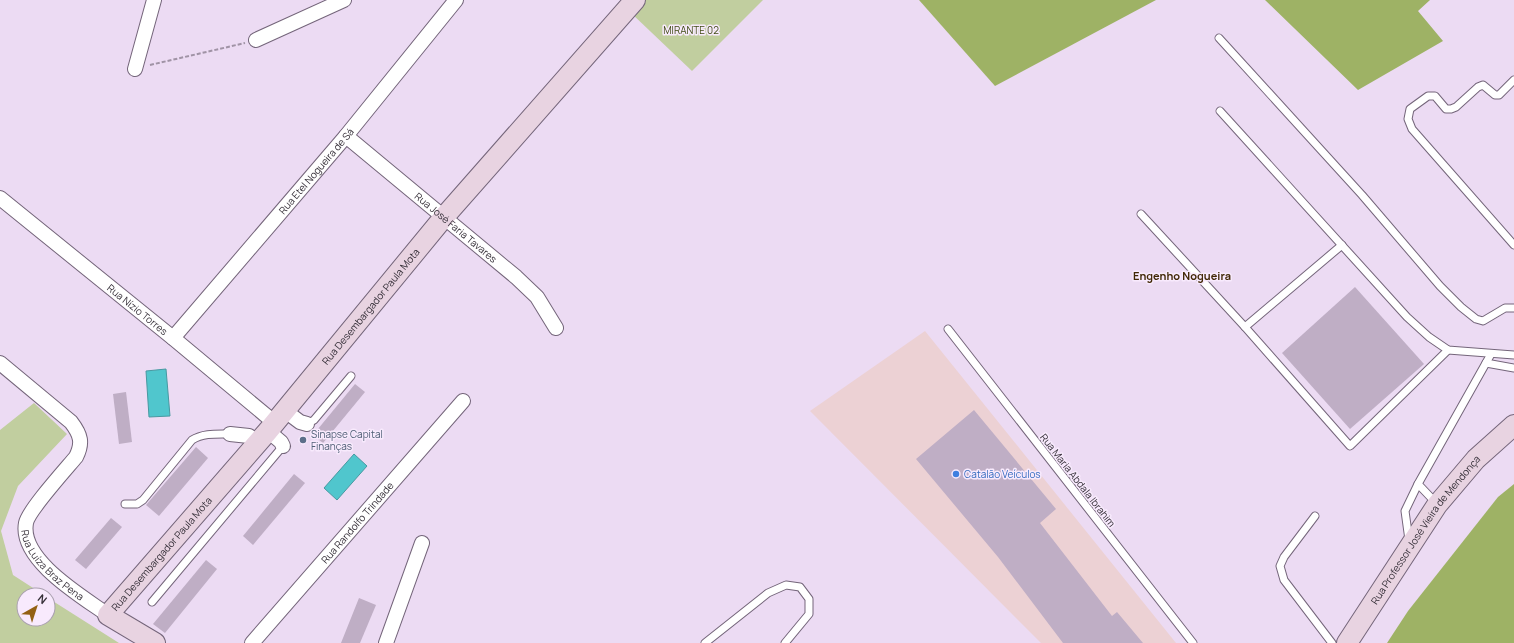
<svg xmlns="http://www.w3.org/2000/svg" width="1514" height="643" viewBox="0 0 1514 643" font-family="Manrope,sans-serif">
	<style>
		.commercial { fill: #ecd1d4 }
		.green { fill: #c1ce9f }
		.forest { fill: #9eb265 }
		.water { fill: #50c6cd; stroke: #4899a1 }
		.building { fill: #bfaec5 }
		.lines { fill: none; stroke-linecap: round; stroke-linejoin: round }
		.lane-casing { stroke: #74657a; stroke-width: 9 }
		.street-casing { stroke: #74657a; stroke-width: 16 }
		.secondary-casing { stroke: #74657a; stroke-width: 22 }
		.path { stroke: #a093a5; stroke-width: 2; stroke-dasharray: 4 2; stroke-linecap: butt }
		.lane { stroke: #fff; stroke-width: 7 }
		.street { stroke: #fff; stroke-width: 14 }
		.secondary { stroke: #e8d3e1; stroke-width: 20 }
		.service-dot { fill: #5c6f8a; stroke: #f8eafd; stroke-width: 1.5 }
		.shop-dot { fill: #3f7fe0; stroke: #f8eafd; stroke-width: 1.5 }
		.labels { text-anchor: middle; stroke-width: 3; stroke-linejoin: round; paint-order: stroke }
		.park-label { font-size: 10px; fill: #404c14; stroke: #f8eafd }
		.street-label { font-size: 10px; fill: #363039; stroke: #f8eafd }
		.service-label { font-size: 10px; fill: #4e5e75; stroke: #f8eafd; text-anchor: start }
		.shop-label { font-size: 10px; fill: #366cbe; stroke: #f8eafd; text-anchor: start }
		.neighbourhood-label { font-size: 11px; font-weight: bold; fill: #412806; stroke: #f8eafd }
	</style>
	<rect width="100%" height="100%" fill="#ecdbf3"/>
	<!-- commercial -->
	<path class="commercial" d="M925,331L1176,643H1041L810,411Z"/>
	<!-- green -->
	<g class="green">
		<path d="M640,0H763L692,71L630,12Z"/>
		<path d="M34,403L67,434L18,486L1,531L13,575L44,595H24V619H48V598L119,643H0V430Z"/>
	</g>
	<!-- forest -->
	<g class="forest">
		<path d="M919,0H1156L995,86Z"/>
		<path d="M1265,0H1430L1418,11L1443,41L1358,90Z"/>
		<path d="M1514,484V643H1387L1408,611L1498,497Z"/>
	</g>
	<!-- water -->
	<g class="water">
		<path d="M166,369L170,416L149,417L146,371Z"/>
		<path d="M354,454L367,466L337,500L324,488Z"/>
	</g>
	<!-- building -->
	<g class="building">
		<path d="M1355,287L1424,364L1350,429L1282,353Z"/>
		<path d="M355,384L365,392L323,443L313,435Z"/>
		<path d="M126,392L132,442L119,444L113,394Z"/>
		<path d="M974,410L1056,509L1040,523L1112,616L1117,612L1143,643H1063L998,557L916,459Z"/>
		<path d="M196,447L208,458L159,516L146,505Z"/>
		<path d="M294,474L305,483L253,545L243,536Z"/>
		<path d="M111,518L122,527L86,569L75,560Z"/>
		<path d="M206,560L217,569L165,633L153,624Z"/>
		<path d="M359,598L376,605L360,643H341Z"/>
	</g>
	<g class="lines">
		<defs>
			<g id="lane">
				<path d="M1219,38L1362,195L1440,286L1461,307L1476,319L1483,321L1505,308H1514"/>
				<path d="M1514,80L1499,95H1495L1483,85L1478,87L1456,107L1451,109H1446L1435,96H1428L1410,109L1408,119L1412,129L1514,245"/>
				<path d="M1220,111L1407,317L1429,337L1448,350L1514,355"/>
				<path d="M1141,214L1245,327L1350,446L1448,350"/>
				<path d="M1245,327L1342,245"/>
				<path d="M948,329L1193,643"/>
				<path d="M1486,363L1514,368"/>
				<path d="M307,424L314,420L351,376"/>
				<path d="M125,504H137L143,500L192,440C203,433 216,434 230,434"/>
				<path d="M1437,504L1418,484L1491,354"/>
				<path d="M1315,516L1284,557L1280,566L1284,580L1332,643"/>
				<path d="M1409,540L1405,511L1418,484"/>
				<path d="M152,602L283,446"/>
				<path d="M705,643L768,593L786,585L800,587L809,599V614L785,643"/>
			</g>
			<g id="street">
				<path d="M256,40L344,0"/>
				<path d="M135,69L154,0"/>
				<path id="s1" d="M346,136L516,277L537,297L556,328"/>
				<path id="s2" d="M0,198L173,338L275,423"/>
				<path id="s3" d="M173,338L346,136L456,0"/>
				<path id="s4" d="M0,363L71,422C81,435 83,443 76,457C66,469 28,511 26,523C19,560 83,597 108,615"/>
				<path d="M284,410L300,422L307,424"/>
				<path d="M268,431L281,442L283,446"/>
				<path d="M230,434L249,436L257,442"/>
				<path id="s5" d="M252,643L463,401"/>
				<path d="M386,643L422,543"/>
			</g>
			<g id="secondary">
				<path id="s6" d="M155,643L108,615L268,431L444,217L635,0"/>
				<path id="s7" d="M1347,643L1437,505L1476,459L1514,425"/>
			</g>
		</defs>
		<!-- lane casing -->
		<use href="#lane" class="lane-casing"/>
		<!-- street casing -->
		<use href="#street" class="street-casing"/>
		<!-- secondary casing -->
		<use href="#secondary" class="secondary-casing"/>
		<!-- path -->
		<path class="path" d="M150,65L245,43"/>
		<!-- lane -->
		<use href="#lane" class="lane"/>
		<!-- street -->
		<use href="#street" class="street"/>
		<!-- secondary -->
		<use href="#secondary" class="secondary"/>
	</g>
	<!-- markers -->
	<circle class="service-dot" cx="303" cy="440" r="4"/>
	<circle class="shop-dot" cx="956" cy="474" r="4"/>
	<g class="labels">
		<!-- park labels -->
		<g class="park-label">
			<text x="691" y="34">MIRANTE 02</text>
		</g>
		<!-- street labels -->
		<g class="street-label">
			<text dy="4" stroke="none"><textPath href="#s3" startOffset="220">Rua Etel Nogueira de Sá</textPath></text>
			<text dy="4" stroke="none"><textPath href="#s1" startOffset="143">Rua José Faria Tavares</textPath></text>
			<text dy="4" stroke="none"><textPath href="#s6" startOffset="460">Rua Desembargador Paula Mota</textPath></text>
			<text dy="4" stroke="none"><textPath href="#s2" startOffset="177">Rua Nízio Torres</textPath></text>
			<text transform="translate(1078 480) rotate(52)" y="4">Rua Maria Abdala Ibrahim</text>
			<text dy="4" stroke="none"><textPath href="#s5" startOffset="160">Rua Randolfo Trindade</textPath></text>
			<text dy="4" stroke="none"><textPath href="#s7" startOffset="138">Rua Professor José Vieira de Mendonça</textPath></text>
			<text dy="4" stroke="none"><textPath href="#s6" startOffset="136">Rua Desembargador Paula Mota</textPath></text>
			<text dy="4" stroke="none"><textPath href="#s4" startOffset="266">Rua Luíza Braz Pena</textPath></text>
		</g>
		<!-- service labels -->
		<g class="service-label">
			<text x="311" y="438">Sinapse Capital<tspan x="311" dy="12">Finanças</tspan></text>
		</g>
		<!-- shop labels -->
		<g class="shop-label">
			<text x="964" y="478">Catalão Veículos</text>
		</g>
		<!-- neighbourhood labels -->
		<g class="neighbourhood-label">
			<text x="1182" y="280">Engenho Nogueira</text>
		</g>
	</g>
	<!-- north arrow -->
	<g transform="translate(36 607) rotate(39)"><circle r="19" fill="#f8eafd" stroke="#aaa0af"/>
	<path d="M0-3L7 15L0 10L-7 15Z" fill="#936013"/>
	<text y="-6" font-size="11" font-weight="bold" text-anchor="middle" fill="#363039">N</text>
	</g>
</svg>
